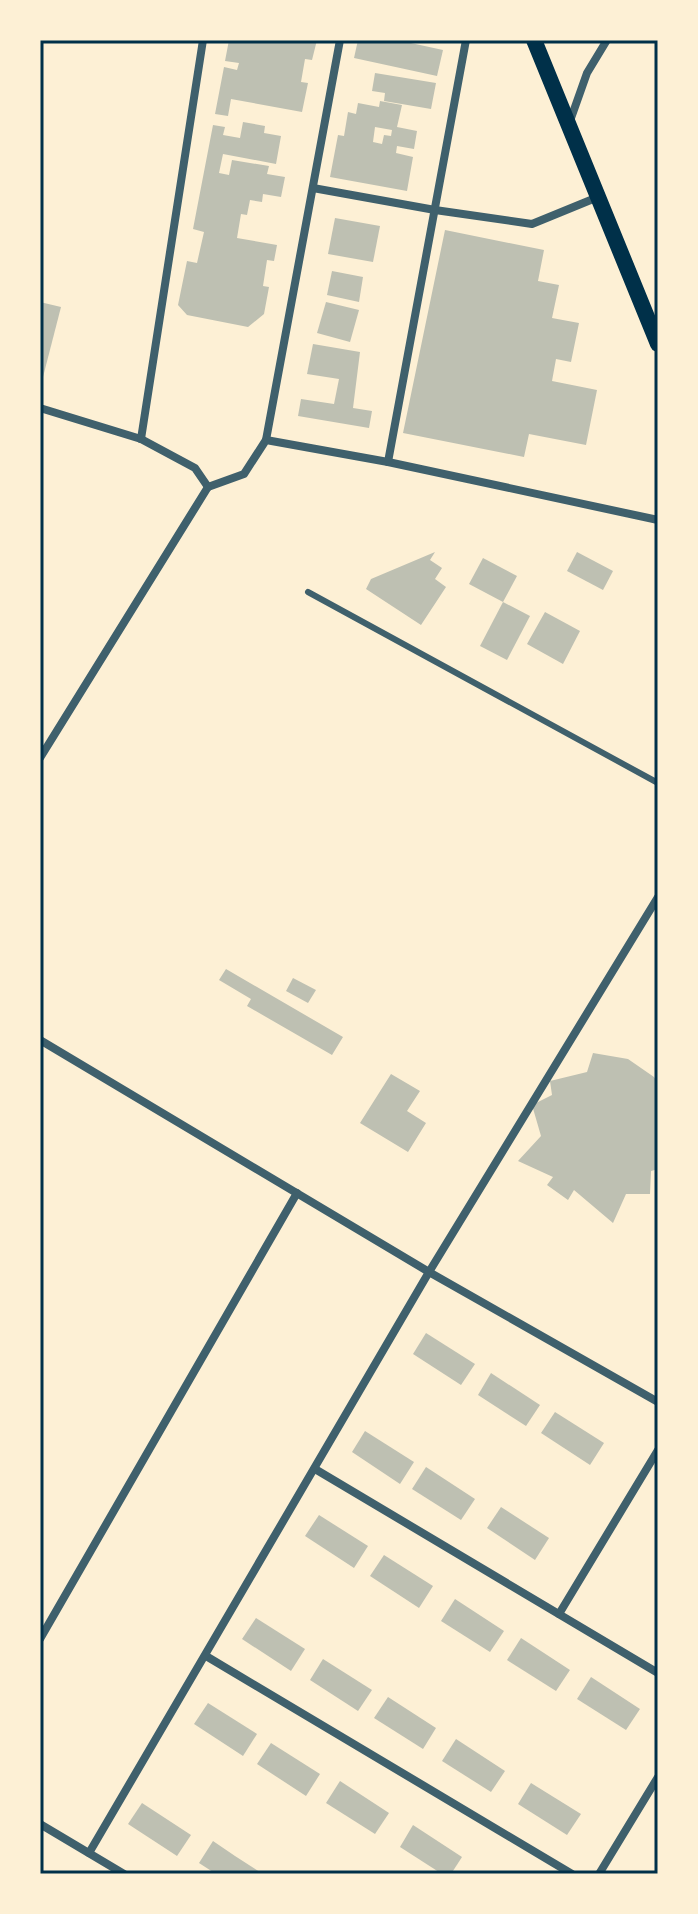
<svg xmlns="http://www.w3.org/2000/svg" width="698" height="1914" viewBox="0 0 698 1914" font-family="'Varela Round',sans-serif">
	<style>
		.building { fill: #bec0b2; fill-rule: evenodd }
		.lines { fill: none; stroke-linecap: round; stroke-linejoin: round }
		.service { stroke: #3f606c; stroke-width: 6 }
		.minor { stroke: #3f606c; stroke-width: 8 }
		.secondary { stroke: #003049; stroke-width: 16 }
		.neatline { fill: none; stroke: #003049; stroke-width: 3 }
	</style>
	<rect width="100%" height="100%" fill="#fdf0d5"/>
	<!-- building -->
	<g class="building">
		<path d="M229,40H317L312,60L305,59L301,82L308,83L302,112L231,99L228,116L215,114L224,67L237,70L239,63L225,61Z"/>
		<path d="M358,40H397L443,50L437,76L354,58Z"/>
		<path d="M375,73L436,83L431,109L384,101L385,93L372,91Z"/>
		<path d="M380,101L402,105L397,127L417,131L414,149L397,146L396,153L413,157L407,191L330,177L338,135L344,136L348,112L356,114L358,103L379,107ZM375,127L392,130L391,136L384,135L382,144L373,142Z"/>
		<path d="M243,122L265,126L264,133L281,136L276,164L223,154L219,173L229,175L232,160L269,166L267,174L285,177L281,197L263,194L262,202L250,200L247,215L241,214L237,238L277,245L274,261L267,260L263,286L269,287L264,314L248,327L187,315L178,305L187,261L197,263L204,232L193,229L213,125L225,127L223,135L240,138Z"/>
		<path d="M335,218L380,226L373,262L328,254Z"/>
		<path d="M445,230L544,250L538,281L559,285L552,318L579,323L571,362L556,359L552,381L597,390L586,445L529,434L524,457L403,433Z"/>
		<path d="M332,271L363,277L359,302L327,295Z"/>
		<path d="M40,302L61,307L43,377L40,376Z"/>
		<path d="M326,302L359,310L350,342L317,333Z"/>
		<path d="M313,344L360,352L353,408L372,411L369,428L298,416L301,399L334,404L339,379L307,374Z"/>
		<path d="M435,552L430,560L442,568L435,579L446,587L421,625L366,589L371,579Z"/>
		<path d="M577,552L613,571L603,590L567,571Z"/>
		<path d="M483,558L517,576L503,602L469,584Z"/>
		<path d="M503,602L530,616L507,660L480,646Z"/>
		<path d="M545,612L580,631L563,664L527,644Z"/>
		<path d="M226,969L343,1037L332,1055L247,1006L251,999L219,980Z"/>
		<path d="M293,978L316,990L308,1003L286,991Z"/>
		<path d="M593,1053L628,1059L654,1077L658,1084V1169L651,1171L650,1194H626L613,1223L574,1190L568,1200L547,1185L553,1177L518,1161L541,1136L532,1105L552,1095L550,1081L587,1072Z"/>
		<path d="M391,1074L420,1091L407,1111L426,1123L408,1152L360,1123Z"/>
		<path d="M426,1333L475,1364L461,1385L413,1354Z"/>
		<path d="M491,1373L540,1405L526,1426L478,1395Z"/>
		<path d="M555,1412L604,1443L590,1465L541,1433Z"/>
		<path d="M365,1431L414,1462L400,1484L352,1452Z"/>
		<path d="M426,1467L475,1499L461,1520L412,1489Z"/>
		<path d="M501,1507L549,1538L535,1560L487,1528Z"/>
		<path d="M319,1515L368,1546L354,1568L305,1536Z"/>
		<path d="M384,1555L433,1586L419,1608L370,1576Z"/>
		<path d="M455,1599L504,1631L490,1652L441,1621Z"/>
		<path d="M256,1618L305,1649L291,1671L242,1639Z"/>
		<path d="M521,1638L570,1670L556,1691L507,1660Z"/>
		<path d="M323,1659L372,1690L358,1711L310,1680Z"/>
		<path d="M591,1677L640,1709L626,1730L577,1699Z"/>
		<path d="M388,1697L436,1728L423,1749L374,1718Z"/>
		<path d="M208,1703L257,1734L243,1756L194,1724Z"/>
		<path d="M456,1739L505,1771L491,1792L442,1761Z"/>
		<path d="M271,1743L320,1774L306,1796L257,1764Z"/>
		<path d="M340,1781L389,1813L375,1834L326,1803Z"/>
		<path d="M531,1783L581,1814L567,1835L518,1804Z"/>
		<path d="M142,1803L191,1835L177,1856L128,1824Z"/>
		<path d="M413,1825L462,1857L451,1874H442L400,1847Z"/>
		<path d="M213,1841L235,1856L263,1874H216L199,1863Z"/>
	</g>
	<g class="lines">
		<!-- service -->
		<path class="service" d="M308,592L658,783"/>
		<!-- minor -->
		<g class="minor">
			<path d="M570,121L587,73L607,40"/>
			<path d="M313,188L435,210L532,224L598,197"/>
			<path d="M40,408L141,439L195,468L208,487"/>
			<path d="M141,439L203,40"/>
			<path d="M266,440L340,40"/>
			<path d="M388,462L466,40"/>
			<path d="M208,487L244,474L266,440L388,462L658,520"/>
			<path d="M40,758L208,487"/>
			<path d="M40,1040L429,1272L658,1402"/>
			<path d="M315,1469L658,1673"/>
			<path d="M559,1614L658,1450"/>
			<path d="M40,1639L297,1193"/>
			<path d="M206,1656L572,1874"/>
			<path d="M40,1824L124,1874"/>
			<path d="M89,1853L429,1272L658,897"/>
			<path d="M599,1874L658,1777"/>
		</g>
		<!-- secondary -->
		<path class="secondary" d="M534,40L658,344"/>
	</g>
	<!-- border -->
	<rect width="698" height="1914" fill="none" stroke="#fdf0d5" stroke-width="84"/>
	<rect x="42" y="42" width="614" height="1830" class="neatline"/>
</svg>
